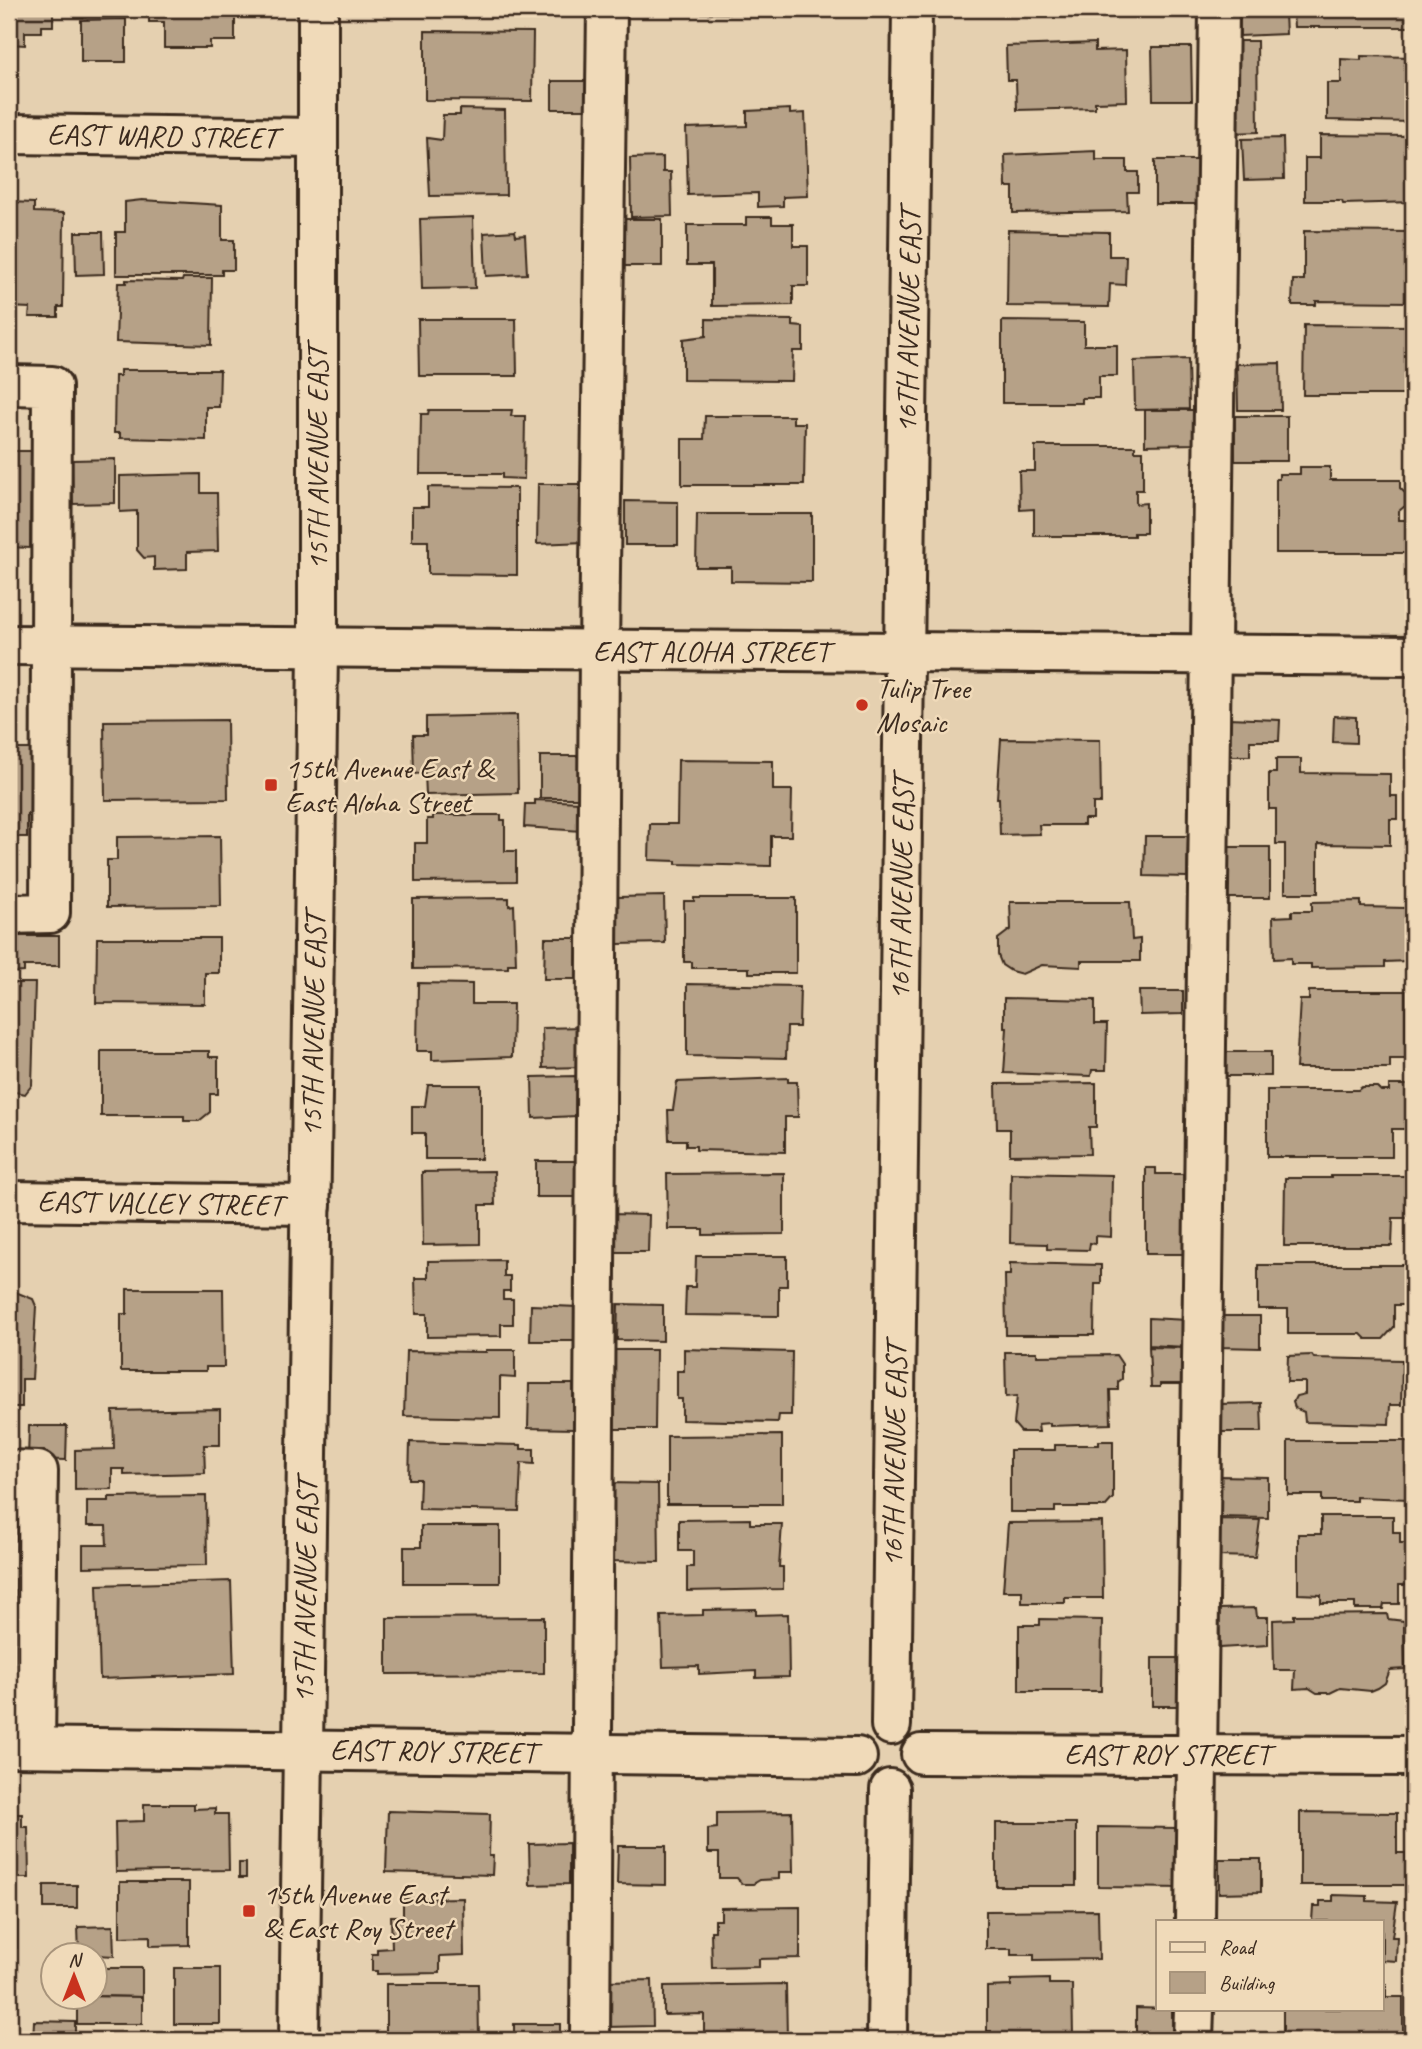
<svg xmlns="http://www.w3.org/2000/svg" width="1422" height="2049" viewBox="0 0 1422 2049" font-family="Caveat,sans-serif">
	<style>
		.building { fill: #b6a187; stroke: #3b2a1e; stroke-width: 2 }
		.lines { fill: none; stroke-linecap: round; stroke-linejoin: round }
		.minor-casing { stroke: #3b2a1e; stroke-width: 44 }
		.minor { stroke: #f0dab9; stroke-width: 38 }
		.poi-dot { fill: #c8321e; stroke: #f0dab9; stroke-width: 2.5 }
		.labels { text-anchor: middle; stroke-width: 5; stroke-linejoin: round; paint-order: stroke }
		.street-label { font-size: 30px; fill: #3b2a1e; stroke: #f0dab9 }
		.poi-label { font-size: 30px; fill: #3b2a1e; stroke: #f0dab9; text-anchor: start }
	</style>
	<rect width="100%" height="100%" fill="#e5d0b0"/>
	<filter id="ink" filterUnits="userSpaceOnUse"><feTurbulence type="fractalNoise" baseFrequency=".0143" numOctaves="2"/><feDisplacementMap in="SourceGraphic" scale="14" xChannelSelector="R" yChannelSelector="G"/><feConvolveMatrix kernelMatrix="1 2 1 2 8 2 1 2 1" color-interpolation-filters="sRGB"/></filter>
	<g filter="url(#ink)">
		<!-- building -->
		<g class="building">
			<path d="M9,9H53V26H41V32H25V45L9,44Z"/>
			<path d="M149,9H235V41H210V48H164V22H149Z"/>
			<path d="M680,9H796V14L680,13Z"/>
			<path d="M1240,9H1413V27H1294L1293,13L1285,14L1286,34L1240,36Z"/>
			<path d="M126,19V62H81V20Z"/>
			<path d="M425,31L533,32L532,101L425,100Z"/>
			<path d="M1232,41H1257L1258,132L1233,133Z"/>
			<path d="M1095,43V51L1126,50L1127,101L1095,102V108L1017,110L1016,80H1007L1006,46Z"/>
			<path d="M1152,47H1191L1192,100H1153Z"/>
			<path d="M1361,56L1413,57L1411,122L1327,120V83H1341V59L1361,60Z"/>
			<rect x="552" y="81" width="39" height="28"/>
			<path d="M460,109L505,110L506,195L430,196L427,138L442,140L443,115H460Z"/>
			<path d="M790,109V114L805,113L808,196L783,197V206L758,207V193L688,195L686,128L747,126V111Z"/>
			<path d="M1320,135L1413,136V202L1343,204L1342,201H1305V158H1320Z"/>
			<path d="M1283,138L1284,179L1244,180L1242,139Z"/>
			<path d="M1096,151V160H1127V172H1138V192H1127L1128,211L1013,213V187H1006L1005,155Z"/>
			<path d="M663,157V172H671L672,216L631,217L630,158Z"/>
			<path d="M1155,160H1201L1200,204H1155Z"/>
			<path d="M142,200L222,205V240H234V270H222V275H116V232H125V202Z"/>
			<path d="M9,202L34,203V212L64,213L63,307H58V317H29L30,308L9,307Z"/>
			<path d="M473,217L475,288L422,289L420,219Z"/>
			<path d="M746,217H772V224H793V246H808V286H793V305L712,306V265H687V225H746Z"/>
			<rect x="620" y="219" width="42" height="47"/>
			<path d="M1008,230L1109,232V256H1126L1125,285L1110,284L1109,307L1007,306Z"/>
			<path d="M515,231L516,236L525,235L527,274L486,276L484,233Z"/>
			<path d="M1304,231L1411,232L1413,268H1410V302L1316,301V305H1292L1293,280H1304Z"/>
			<path d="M75,232H103L104,274L76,275Z"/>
			<path d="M183,278H212L211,345L116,342L118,283H126V280L182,281Z"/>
			<path d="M418,319H516L517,376H419Z"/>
			<path d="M706,319L793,320V326L803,327V351H793L792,381L683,380V339L706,336Z"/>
			<path d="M1002,321L1084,322V345H1117V376H1099V398H1082V403H1002Z"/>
			<path d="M1304,325L1410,326V331H1413V363H1409V395H1303Z"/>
			<path d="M1188,359L1189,409L1135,410L1134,361Z"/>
			<path d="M1280,363L1281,410H1238L1237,364Z"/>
			<path d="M120,370H220L219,407H206V440L120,438V433H114L115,376H120Z"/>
			<path d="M429,410H512L511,416H525L524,479L502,478V474H420L421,414H428Z"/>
			<path d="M1145,410H1195V444L1145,445Z"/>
			<path d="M705,416H793V423H805L804,485H682V439H704Z"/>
			<rect x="1235" y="416" width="52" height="45"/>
			<path d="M1035,446H1135V451H1143V490H1136V504L1146,503V533H1134V536H1034V509L1020,510L1019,471H1035Z"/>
			<path d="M9,451H31L30,548L9,547Z"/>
			<path d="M115,459V503L73,504L72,460Z"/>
			<path d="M1300,467H1330V480H1400V488L1405,493V506L1399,511V520H1409V553H1276V479H1279V474H1300Z"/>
			<path d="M201,474V493H217L218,551L187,552V569L154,570V557L144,558L137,550V511L120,512V476Z"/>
			<path d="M538,484H585V542L537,544Z"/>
			<path d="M428,487L517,488V575L428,574V541H412V507H428Z"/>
			<path d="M625,501L678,502V545H625Z"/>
			<path d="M697,514H812V582L731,581V567H696Z"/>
			<path d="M517,715L518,793L426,795L425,773L414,774L413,735H426V717Z"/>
			<path d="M1334,716L1356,717V743L1333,742Z"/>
			<path d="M1228,718L1280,720L1279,741H1250V756H1227Z"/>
			<path d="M227,720L228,799L105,800L104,721Z"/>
			<path d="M1001,739L1100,740L1101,803H1093V819H1084V825H1039L1040,834L1000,835L999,798H997Z"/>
			<path d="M9,749H35V814H27V837H9Z"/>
			<rect x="540" y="756" width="43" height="42"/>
			<path d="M1276,759H1301V773L1390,774V796H1397V819H1390V845L1318,844V893H1285V844H1276V809H1269V773H1276Z"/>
			<path d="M678,760L773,761V790H792L791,836H771V866L676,864V861L649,860L650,824H677Z"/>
			<path d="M535,800L582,802L581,831L524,827L525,804H535Z"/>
			<path d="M433,815H501V820H505V851H516V881L415,882V843H427V819H433Z"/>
			<path d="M220,836L221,906L107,907V860H117V837Z"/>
			<path d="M1145,836H1188L1187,877L1144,876Z"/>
			<rect x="1224" y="847" width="46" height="51"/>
			<path d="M664,896L665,943L618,944L617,897Z"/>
			<path d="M509,898V906L514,905L516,964H508V968L413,969V899Z"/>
			<path d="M694,898H796V973H749V968H692V962H684V901H694Z"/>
			<path d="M1361,901V907L1406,908L1407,961L1385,962V967L1311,968V964H1291V958L1274,959L1273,917L1292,916V911H1312V902Z"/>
			<path d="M1010,902H1130L1132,940L1140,939V961H1081V967L1042,965L1022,974L1011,971L1002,965L998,955V939L1011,929Z"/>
			<path d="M9,936H59V966H24V972L9,973Z"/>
			<path d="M97,938H219V973H205V1004L96,1003Z"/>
			<path d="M545,938H585L584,979H544Z"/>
			<path d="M9,983H35L32,1085L25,1094L9,1091Z"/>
			<path d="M418,983L472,984V1004H513L512,1057L432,1060V1051H417Z"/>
			<path d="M687,984L800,986L799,1027H787L786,1058L687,1056Z"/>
			<path d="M1139,991H1183V1014L1140,1015Z"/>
			<path d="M1309,991H1406V1059H1390V1068H1296L1300,1000H1309Z"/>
			<path d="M1004,998L1095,1000V1024H1107L1106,1070H1092L1091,1076L1004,1073L1007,1028H1004Z"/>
			<path d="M582,1027L584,1067L543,1068L542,1028Z"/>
			<path d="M101,1051H209V1057H218V1094H210V1112L199,1121H184V1116H101Z"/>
			<rect x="1223" y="1052" width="48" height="24"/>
			<path d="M576,1076L577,1116L533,1118L532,1077Z"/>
			<path d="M788,1078V1082H797L798,1117H785V1152L696,1150V1146H686V1140H669L668,1110H673L677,1082Z"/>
			<path d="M1096,1083V1127H1089L1090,1154L1010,1155V1129H997L996,1084Z"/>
			<path d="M428,1085H481V1159H425V1133H412V1106H425Z"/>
			<path d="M1389,1085H1408V1129H1392V1157H1267V1090H1358L1362,1087H1377L1381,1091H1389Z"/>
			<path d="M536,1161H579L585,1197H536Z"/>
			<path d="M1146,1168H1156V1174H1183V1254H1146Z"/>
			<path d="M494,1171L495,1205H480V1244L423,1245L422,1172Z"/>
			<path d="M784,1173V1234L703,1235V1229H668L667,1174Z"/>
			<path d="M1011,1173L1112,1175L1111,1237L1095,1236V1244L1090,1243L1089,1250L1047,1249V1244L1010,1243Z"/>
			<path d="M1331,1176H1409V1218H1393L1392,1246H1284L1285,1178H1331Z"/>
			<path d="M611,1214L649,1215L648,1252H611Z"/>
			<path d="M696,1256H787V1286H779V1316L685,1315L686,1287H695Z"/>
			<path d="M504,1260V1276H510V1291H503V1299H513V1324H501V1336L427,1337V1314H416L415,1278H428V1261Z"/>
			<path d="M1010,1263L1101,1265V1284H1095L1094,1335H1006L1005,1275H1010Z"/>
			<path d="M1258,1265H1405V1305H1394V1327L1383,1339H1366L1361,1334H1288V1309H1258Z"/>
			<path d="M127,1289H223L224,1367H206V1371H121V1314H127Z"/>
			<path d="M13,1291L33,1299L36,1306L32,1379H22V1407H9V1293Z"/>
			<path d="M618,1304L663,1305V1341L617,1340Z"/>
			<path d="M531,1305L578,1307L577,1341H530Z"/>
			<path d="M1219,1316H1260V1348L1219,1347Z"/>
			<path d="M1149,1318L1187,1320L1186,1347L1149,1345Z"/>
			<path d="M1149,1347L1186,1348V1384H1160V1387H1151Z"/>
			<path d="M684,1349L792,1352L791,1415H779L778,1422L682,1420V1399H677V1371H684Z"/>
			<path d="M486,1350H515V1378L500,1377V1418L404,1416L406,1351L486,1352Z"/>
			<path d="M613,1350H656L655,1429H613Z"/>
			<path d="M1005,1352H1037V1356L1116,1355L1122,1364V1379L1118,1382V1390H1110L1111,1424L1050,1426V1423L1038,1424L1039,1432H1021L1014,1424L1017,1396L1006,1397Z"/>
			<path d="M1312,1355L1314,1358L1402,1360L1401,1405H1390L1389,1424L1305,1422L1304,1412L1295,1408L1293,1402L1296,1396L1305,1394V1382H1287L1288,1356Z"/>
			<path d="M529,1384H573V1429L528,1428Z"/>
			<path d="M1261,1403L1262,1432H1220L1219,1404Z"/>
			<path d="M220,1409V1445H204L205,1473L124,1475V1469H112V1489L75,1490V1450L114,1449L113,1411Z"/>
			<path d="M29,1426H67L66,1460L28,1459Z"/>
			<path d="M782,1435V1504H667V1436Z"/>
			<path d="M1099,1441H1113V1498L1105,1507H1055V1512H1010V1450H1055V1445H1099Z"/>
			<path d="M1288,1441H1409V1499L1356,1497V1501H1322V1495H1288Z"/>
			<path d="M410,1442L521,1445V1449H534V1464L521,1463L519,1511L419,1509L420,1479H409Z"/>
			<path d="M1218,1476L1268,1477V1518L1217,1517Z"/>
			<path d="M609,1483L658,1484L659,1562L607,1561Z"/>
			<path d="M206,1496L207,1565L83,1567V1545H107L106,1526H87V1501H109V1497Z"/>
			<path d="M1321,1516H1393V1532H1400V1543H1407V1585H1399V1604H1384L1383,1609H1355V1603H1321V1595L1298,1594V1534H1321Z"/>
			<path d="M750,1519V1524H782L779,1567H783V1589L687,1591V1567H693V1551H679V1520Z"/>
			<path d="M1218,1519L1260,1520L1255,1557L1217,1556Z"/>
			<path d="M1102,1522L1103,1598H1065V1603H1022V1591H1003L1008,1523Z"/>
			<path d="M421,1526H500V1583H404V1547H421Z"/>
			<path d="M9,1568H16L20,1666H9Z"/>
			<path d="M231,1581L234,1674L100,1679L97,1585Z"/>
			<path d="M1256,1608L1257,1617H1268V1645L1220,1648L1219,1609Z"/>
			<path d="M756,1609V1615L788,1614L789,1677L756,1678V1671L699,1674V1666L663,1667L661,1616L703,1615V1610Z"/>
			<path d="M1387,1614L1388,1619L1404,1621L1405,1669L1390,1670L1385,1683L1378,1688L1371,1691L1340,1688L1330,1693H1317L1309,1688L1294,1689L1295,1670H1274L1273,1620L1294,1619V1615Z"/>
			<path d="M544,1617V1673L387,1674V1618Z"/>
			<path d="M1040,1619L1102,1620L1101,1691H1019V1625H1040Z"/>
			<rect x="1152" y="1658" width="36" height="48"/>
			<path d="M144,1804H194V1809L215,1808V1814H228L229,1870L116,1872L115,1822L144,1821Z"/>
			<path d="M388,1811L490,1814L489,1856H493L492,1875L386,1872Z"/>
			<path d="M792,1812L793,1872H779V1879L760,1880L753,1884H742L737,1878H719V1853H708V1829L717,1828V1813Z"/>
			<path d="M1300,1812L1397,1813V1853H1406V1885H1300Z"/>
			<path d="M9,1814H22V1827H28L29,1878H9Z"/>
			<rect x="996" y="1823" width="80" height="63"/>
			<path d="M1098,1827L1178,1828L1186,1888L1098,1887Z"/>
			<path d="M569,1843V1884L530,1885L529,1844Z"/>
			<path d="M618,1846H666V1885L617,1884Z"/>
			<path d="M1219,1859H1261V1892L1219,1893Z"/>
			<rect x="239" y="1863" width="7" height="15"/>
			<path d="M120,1882H189V1945L150,1946V1936L120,1937Z"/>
			<rect x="44" y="1885" width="33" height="23"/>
			<rect x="9" y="1895" width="8" height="53"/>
			<path d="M1333,1895L1367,1896V1901L1397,1902L1392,1937H1397L1396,1961L1382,1960V1921H1312L1313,1906H1320V1901H1333Z"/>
			<path d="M463,1898L464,1955L440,1956V1973L377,1974V1971H372V1954H377V1949L392,1948L391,1916H403V1899Z"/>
			<path d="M800,1907V1958L759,1959V1967L712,1968L711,1931H715V1920H721V1908Z"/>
			<path d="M1098,1910L1099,1959L1034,1960V1955H1011V1949H986V1911Z"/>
			<path d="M113,1926L114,1956L79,1954L78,1927Z"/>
			<path d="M94,1968H142V1997L94,1996Z"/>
			<rect x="174" y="1968" width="46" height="56"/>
			<path d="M1049,1979V1984H1072L1073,2035L991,2036V2031H987V1987L1011,1986V1980Z"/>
			<path d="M652,1980L653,2026L606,2027L605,1981Z"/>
			<path d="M386,1984H478L479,2037L386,2038Z"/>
			<path d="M786,1984L787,2040H704V2014L664,2015V1986Z"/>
			<path d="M1382,1984H1386V1997H1403V2040H1283V2009H1382Z"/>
			<path d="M77,1996L142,1997V2024H77Z"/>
			<path d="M1136,2008L1172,2009V2040H1136Z"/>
			<path d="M34,2021L75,2022V2040H33Z"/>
			<rect x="514" y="2024" width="46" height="16"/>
			<rect x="117" y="2037" width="88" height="3"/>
		</g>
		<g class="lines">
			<defs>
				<g id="minor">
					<path d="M9,134L316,138"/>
					<path d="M9,385L52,386L50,913L9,914"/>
					<path d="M9,645L1413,656"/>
					<path d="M9,1201L311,1205"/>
					<path d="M9,1470L38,1471L35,1747"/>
					<path d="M891,1725L912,9"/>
					<path d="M9,1747L857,1757"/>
					<path d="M921,1754L1413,1756"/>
					<path d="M1195,1921L1219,9"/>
					<path d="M299,2040L318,650V9"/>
					<path d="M590,2040L599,650L607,9"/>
					<path d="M887,2040L890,1789"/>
					<path d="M1193,2040L1194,2009"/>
				</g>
			</defs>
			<!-- minor casing -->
			<use href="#minor" class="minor-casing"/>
			<!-- minor -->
			<use href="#minor" class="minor"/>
		</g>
	</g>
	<!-- markers -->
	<g class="poi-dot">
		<circle cx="862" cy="705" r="7"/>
		<rect x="264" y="778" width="14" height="14" rx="3.5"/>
		<rect x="242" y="1904" width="14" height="14" rx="3.5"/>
	</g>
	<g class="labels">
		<!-- street labels -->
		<g class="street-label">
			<text transform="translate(162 136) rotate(1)" y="10">EAST WARD STREET</text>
			<text transform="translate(908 321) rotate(-89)" y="10">16TH AVENUE EAST</text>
			<text transform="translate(317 458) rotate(-90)" y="10">15TH AVENUE EAST</text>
			<text x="711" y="661">EAST ALOHA STREET</text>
			<text transform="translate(901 888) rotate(-89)" y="10">16TH AVENUE EAST</text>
			<text transform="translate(313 1025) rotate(-89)" y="10">15TH AVENUE EAST</text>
			<text transform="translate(160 1203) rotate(1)" y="10">EAST VALLEY STREET</text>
			<text transform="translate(894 1455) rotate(-89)" y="10">16TH AVENUE EAST</text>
			<text transform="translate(305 1591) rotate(-89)" y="10">15TH AVENUE EAST</text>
			<text transform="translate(433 1751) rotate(1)" y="10">EAST ROY STREET</text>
			<text x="1167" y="1764">EAST ROY STREET</text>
		</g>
		<!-- poi labels -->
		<g class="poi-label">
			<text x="876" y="698">Tulip Tree<tspan x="876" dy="34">Mosaic</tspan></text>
			<text x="285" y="778">15th Avenue East &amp;<tspan x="285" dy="34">East Aloha Street</tspan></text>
			<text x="263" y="1904">15th Avenue East<tspan x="263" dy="34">&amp; East Roy Street</tspan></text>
		</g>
	</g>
	<!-- margin -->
	<rect width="1422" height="2049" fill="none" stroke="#f0dab9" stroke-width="35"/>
	<rect x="18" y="18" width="1387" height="2014" fill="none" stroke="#3b2a1e" stroke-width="2.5" filter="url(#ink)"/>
	<!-- legend -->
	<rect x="1156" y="1920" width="228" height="91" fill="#f0dab9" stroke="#a8947b" stroke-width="2"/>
	<rect x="1170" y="1942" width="35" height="10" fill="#f0dab9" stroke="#a8947b" stroke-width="2"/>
	<text x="1219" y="1954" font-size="21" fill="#3b2a1e">Road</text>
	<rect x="1170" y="1972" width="35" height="21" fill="#b6a187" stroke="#a8947b" stroke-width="2"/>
	<text x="1219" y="1990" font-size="21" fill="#3b2a1e">Building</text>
	<!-- north arrow -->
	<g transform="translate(74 1976)"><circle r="33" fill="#f0dab9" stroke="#a8947b" stroke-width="2"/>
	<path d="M0-5L12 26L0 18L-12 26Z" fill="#c8321e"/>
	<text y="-10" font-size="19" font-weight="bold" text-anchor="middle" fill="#3b2a1e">N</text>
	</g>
</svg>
